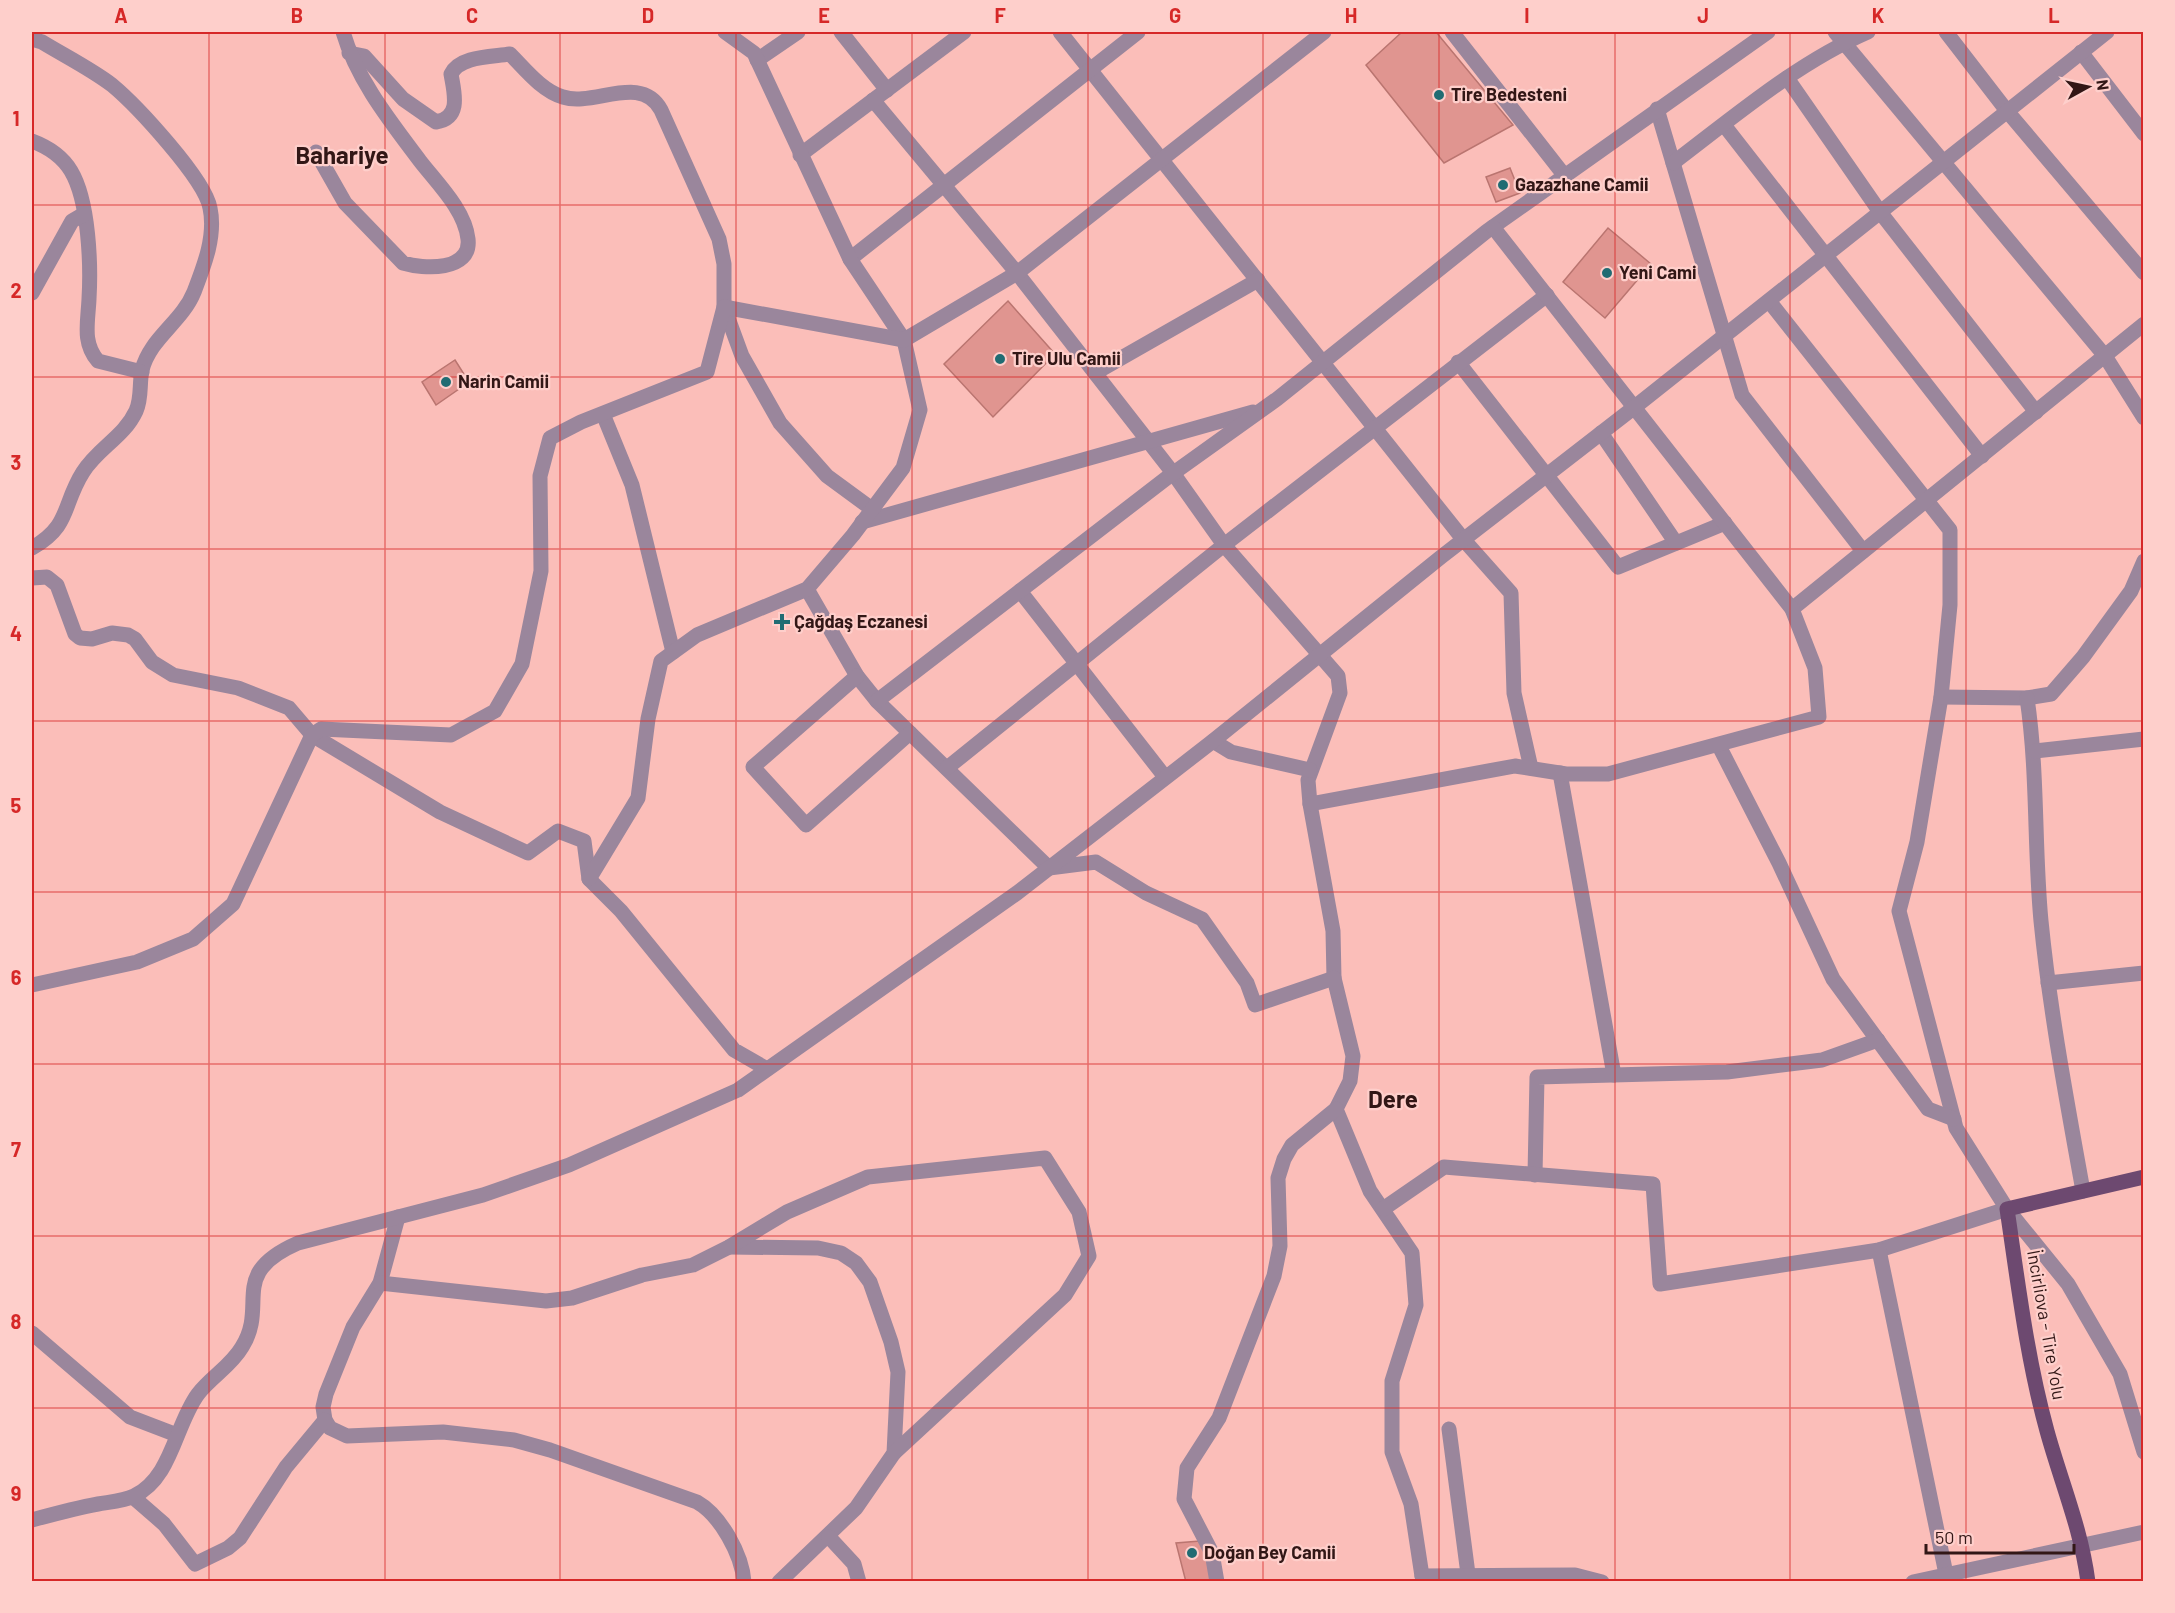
<svg xmlns="http://www.w3.org/2000/svg" width="2175" height="1613" viewBox="0 0 2175 1613" font-family="Barlow,sans-serif">
	<style>
		.building { fill: #e09590; stroke: #ba7570; stroke-width: 1.5 }
		.lines { fill: none; stroke-linecap: round; stroke-linejoin: round }
		.minor { stroke: #9a869c; stroke-width: 15 }
		.major { stroke: #6d4970; stroke-width: 15 }
		.grid { fill: none; stroke: #d62828; stroke-width: 1.5; stroke-opacity: 0.55 }
		.poi-dot { fill: #216c73; stroke: #fecfcb; stroke-width: 2 }
		.labels { text-anchor: middle; stroke-width: 4.5; stroke-linejoin: round; paint-order: stroke }
		.poi-label { font-size: 18px; font-weight: bold; fill: #321716; stroke: #fecfcb; text-anchor: start }
		.street-label { font-size: 18px; fill: #321716; stroke: #fecfcb }
		.district-label { font-size: 24px; font-weight: bold; fill: #321716; stroke: #fecfcb }
		.neatline { fill: none; stroke: #d62828; stroke-width: 2 }
		.grid-label { font-size: 20px; text-anchor: middle; font-weight: bold; fill: #d62828 }
	</style>
	<rect width="100%" height="100%" fill="#fbbeb9"/>
	<!-- building -->
	<g class="building">
		<path d="M1402,32H1436L1513,125L1444,163L1366,65Z"/>
		<path d="M1510,168L1520,193L1496,202L1486,177Z"/>
		<path d="M1608,228L1651,264L1605,318L1563,282Z"/>
		<path d="M1008,301L1055,354L993,417L944,364Z"/>
		<path d="M455,360L469,382L436,405L422,382Z"/>
		<path d="M1200,1541L1211,1562L1213,1582H1186L1176,1543Z"/>
	</g>
	<g class="lines">
		<!-- minor -->
		<g class="minor">
			<path d="M841,32L887,90"/>
			<path d="M1060,32L1463,539L1511,593L1514,693L1531,768"/>
			<path d="M1452,32L1564,175"/>
			<path d="M1835,32L2105,356L2144,418"/>
			<path d="M1946,32L2007,111L2144,273"/>
			<path d="M32,39L42,42C65,56 91,69 112,85C136,105 205,179 210,208C216,236 204,266 194,292C182,322 150,338 142,370C139,384 142,398 136,411C124,437 98,448 83,472C62,505 71,526 32,548"/>
			<path d="M2081,52L2144,134"/>
			<path d="M349,53L364,56L403,99L436,122C462,118 454,92 451,74C460,56 491,57 510,54C525,69 542,91 563,97C594,107 641,73 661,110L719,239L724,264V307L742,356L780,423L827,476L872,509"/>
			<path d="M757,60L798,32"/>
			<path d="M1787,78L1880,212L2036,412"/>
			<path d="M873,100L1017,273L1173,473L1224,545L1338,676L1340,693L1308,780L1310,804L1333,931L1334,978"/>
			<path d="M1657,109L1742,395L1863,551"/>
			<path d="M1724,125L1982,456"/>
			<path d="M32,141C48,147 62,156 71,171C89,201 91,265 89,299C88,322 82,343 98,361L142,372"/>
			<path d="M316,152L345,203L403,263C423,269 472,272 468,239C465,210 437,183 420,161C390,121 357,80 343,32"/>
			<path d="M800,155L964,32"/>
			<path d="M1673,163C1735,116 1797,63 1868,32"/>
			<path d="M850,259L1138,32"/>
			<path d="M32,293L72,221L84,214"/>
			<path d="M1769,301L1950,530V605L1941,697L1917,842L1899,911L1956,1128L2007,1209L2068,1284L2120,1374L2144,1452"/>
			<path d="M1458,362L1618,567L1725,523"/>
			<path d="M1095,373L1258,280"/>
			<path d="M603,414L632,485L673,652"/>
			<path d="M1601,433L1676,543"/>
			<path d="M862,522L1253,412"/>
			<path d="M32,578L47,577L57,585L75,634L80,638L92,639L112,633L128,635L135,639L152,662L173,675L238,688L289,708L312,735L440,812L528,853L558,831L584,841L589,879L621,911L734,1050L767,1069"/>
			<path d="M807,589L857,676L877,701L1049,868L1096,862L1146,893L1202,919L1247,983L1255,1005L1334,978L1353,1056L1350,1081L1336,1109L1370,1191L1412,1253L1416,1305L1392,1381V1452L1411,1504L1422,1576L1426,1582"/>
			<path d="M1020,591L1165,777"/>
			<path d="M1792,609L2144,324"/>
			<path d="M857,676L753,767L806,825L910,733"/>
			<path d="M1941,697L2027,698L2051,694L2083,657L2131,591L2144,561"/>
			<path d="M2027,698C2038,773 2034,847 2041,921C2050,1012 2067,1102 2083,1191"/>
			<path d="M877,701L1168,477L1277,399L1487,231L1768,32"/>
			<path d="M1213,741L1231,752L1310,770"/>
			<path d="M1719,746L1779,863L1833,979L1928,1109L1954,1119"/>
			<path d="M2035,751L2144,739"/>
			<path d="M947,768L1224,545L1547,295"/>
			<path d="M1560,773L1614,1075"/>
			<path d="M1310,804L1515,766L1566,774H1608L1819,717L1815,668L1792,609L1493,227"/>
			<path d="M589,879L638,798L648,719L661,661L697,635L807,589L853,535L903,468L920,410L904,340L850,259L754,53L725,32"/>
			<path d="M2048,983L2144,973"/>
			<path d="M32,985L137,962L193,939L233,904L312,735L321,729L451,735L495,711L522,664L541,571L540,476L550,438L581,422L707,372L724,307L904,340L1017,273L1324,32"/>
			<path d="M1535,1175L1537,1077L1727,1072L1822,1060L1878,1040"/>
			<path d="M1383,1209L1444,1167L1653,1184L1660,1284L1879,1250L2007,1209"/>
			<path d="M398,1217L380,1283L353,1327L326,1394L323,1407L325,1420L330,1428L347,1436L443,1432L514,1440L550,1450L697,1502C720,1515 742,1554 744,1582"/>
			<path d="M729,1247L818,1248L841,1253L856,1263L870,1282L891,1342L898,1372L894,1453L856,1508L779,1582"/>
			<path d="M1879,1250L1946,1574"/>
			<path d="M380,1283L546,1301L572,1298L642,1275L693,1265L729,1247L787,1212L868,1177L1045,1158L1079,1212L1089,1256L1065,1295L894,1453"/>
			<path d="M32,1333L130,1417L177,1435"/>
			<path d="M1449,1429L1468,1574"/>
			<path d="M133,1497L164,1524L195,1564L228,1548L240,1538L286,1467L325,1420"/>
			<path d="M32,1520C54,1514 76,1508 98,1504C109,1502 124,1501 134,1496C172,1478 175,1425 198,1394C211,1377 231,1366 242,1347C269,1304 227,1274 298,1243L483,1195L569,1165L738,1090L1017,893L1213,741L1441,557L1636,406L2107,32"/>
			<path d="M829,1537L854,1564L859,1582"/>
			<path d="M1422,1576L1575,1575L1602,1582"/>
			<path d="M1217,1582L1212,1553L1184,1499L1187,1468L1219,1418L1274,1276L1280,1246L1278,1178L1284,1159L1292,1145L1336,1109"/>
			<path d="M1913,1582L2144,1532"/>
		</g>
		<!-- major -->
		<path class="major" d="M2088,1582C2081,1528 2061,1482 2047,1431C2027,1359 2018,1283 2007,1209L2144,1177"/>
	</g>
	<!-- grid -->
	<path class="grid" d="M209,32V1582M385,32V1582M560,32V1582M736,32V1582M912,32V1582M1088,32V1582M1263,32V1582M1439,32V1582M1615,32V1582M1790,32V1582M1966,32V1582M32,205H2144M32,377H2144M32,549H2144M32,721H2144M32,892H2144M32,1064H2144M32,1236H2144M32,1408H2144"/>
	<!-- markers -->
	<g class="poi-dot">
		<circle cx="1439" cy="95" r="6"/>
		<circle cx="1503" cy="185" r="6"/>
		<circle cx="1607" cy="273" r="6"/>
		<circle cx="1000" cy="359" r="6"/>
		<circle cx="446" cy="382" r="6"/>
		<path d="M779 613h6v6h6v6h-6v6h-6v-6h-6v-6h6z"/>
		<circle cx="1192" cy="1553" r="6"/>
	</g>
	<g class="labels">
		<!-- poi labels -->
		<g class="poi-label">
			<text x="1451" y="101">Tire Bedesteni</text>
			<text x="1515" y="191">Gazazhane Camii</text>
			<text x="1619" y="279">Yeni Cami</text>
			<text x="1012" y="365">Tire Ulu Camii</text>
			<text x="458" y="388">Narin Camii</text>
			<text x="794" y="628">Çağdaş Eczanesi</text>
			<text x="1204" y="1559">Doğan Bey Camii</text>
		</g>
		<!-- street labels -->
		<g class="street-label">
			<text transform="translate(2046 1325) rotate(80)" y="6">İncirliova - Tire Yolu</text>
		</g>
		<!-- district labels -->
		<g class="district-label">
			<text x="342" y="164">Bahariye</text>
			<text x="1393" y="1108">Dere</text>
		</g>
	</g>
	<!-- border -->
	<rect width="2175" height="1613" fill="none" stroke="#fecfcb" stroke-width="66"/>
	<!-- north arrow -->
	<g transform="translate(2088 87) rotate(82)" stroke="#fecfcb" stroke-width="4.5" paint-order="stroke">
	<path d="M0-4.5L10 22L0 15L-10 22Z" fill="#321716"/>
	<text y="-9" font-size="16" font-weight="bold" text-anchor="middle" fill="#321716">N</text>
	</g>
	<!-- scale -->
	<path d="M1926 1544v9h148v-9" fill="none" stroke="#321716" stroke-width="3"/>
	<text x="1935" y="1544" font-size="18" fill="#321716" stroke="#fecfcb" stroke-width="4.5" paint-order="stroke">50 m</text>
	<rect x="33" y="33" width="2109" height="1547" class="neatline"/>
	<g class="grid-label">
		<text x="121" y="23">A</text>
		<text x="297" y="23">B</text>
		<text x="472" y="23">C</text>
		<text x="648" y="23">D</text>
		<text x="824" y="23">E</text>
		<text x="1000" y="23">F</text>
		<text x="1175" y="23">G</text>
		<text x="1351" y="23">H</text>
		<text x="1527" y="23">I</text>
		<text x="1703" y="23">J</text>
		<text x="1878" y="23">K</text>
		<text x="2054" y="23">L</text>
		<text x="16" y="126">1</text>
		<text x="16" y="298">2</text>
		<text x="16" y="470">3</text>
		<text x="16" y="641">4</text>
		<text x="16" y="813">5</text>
		<text x="16" y="985">6</text>
		<text x="16" y="1157">7</text>
		<text x="16" y="1329">8</text>
		<text x="16" y="1501">9</text>
	</g>
</svg>
